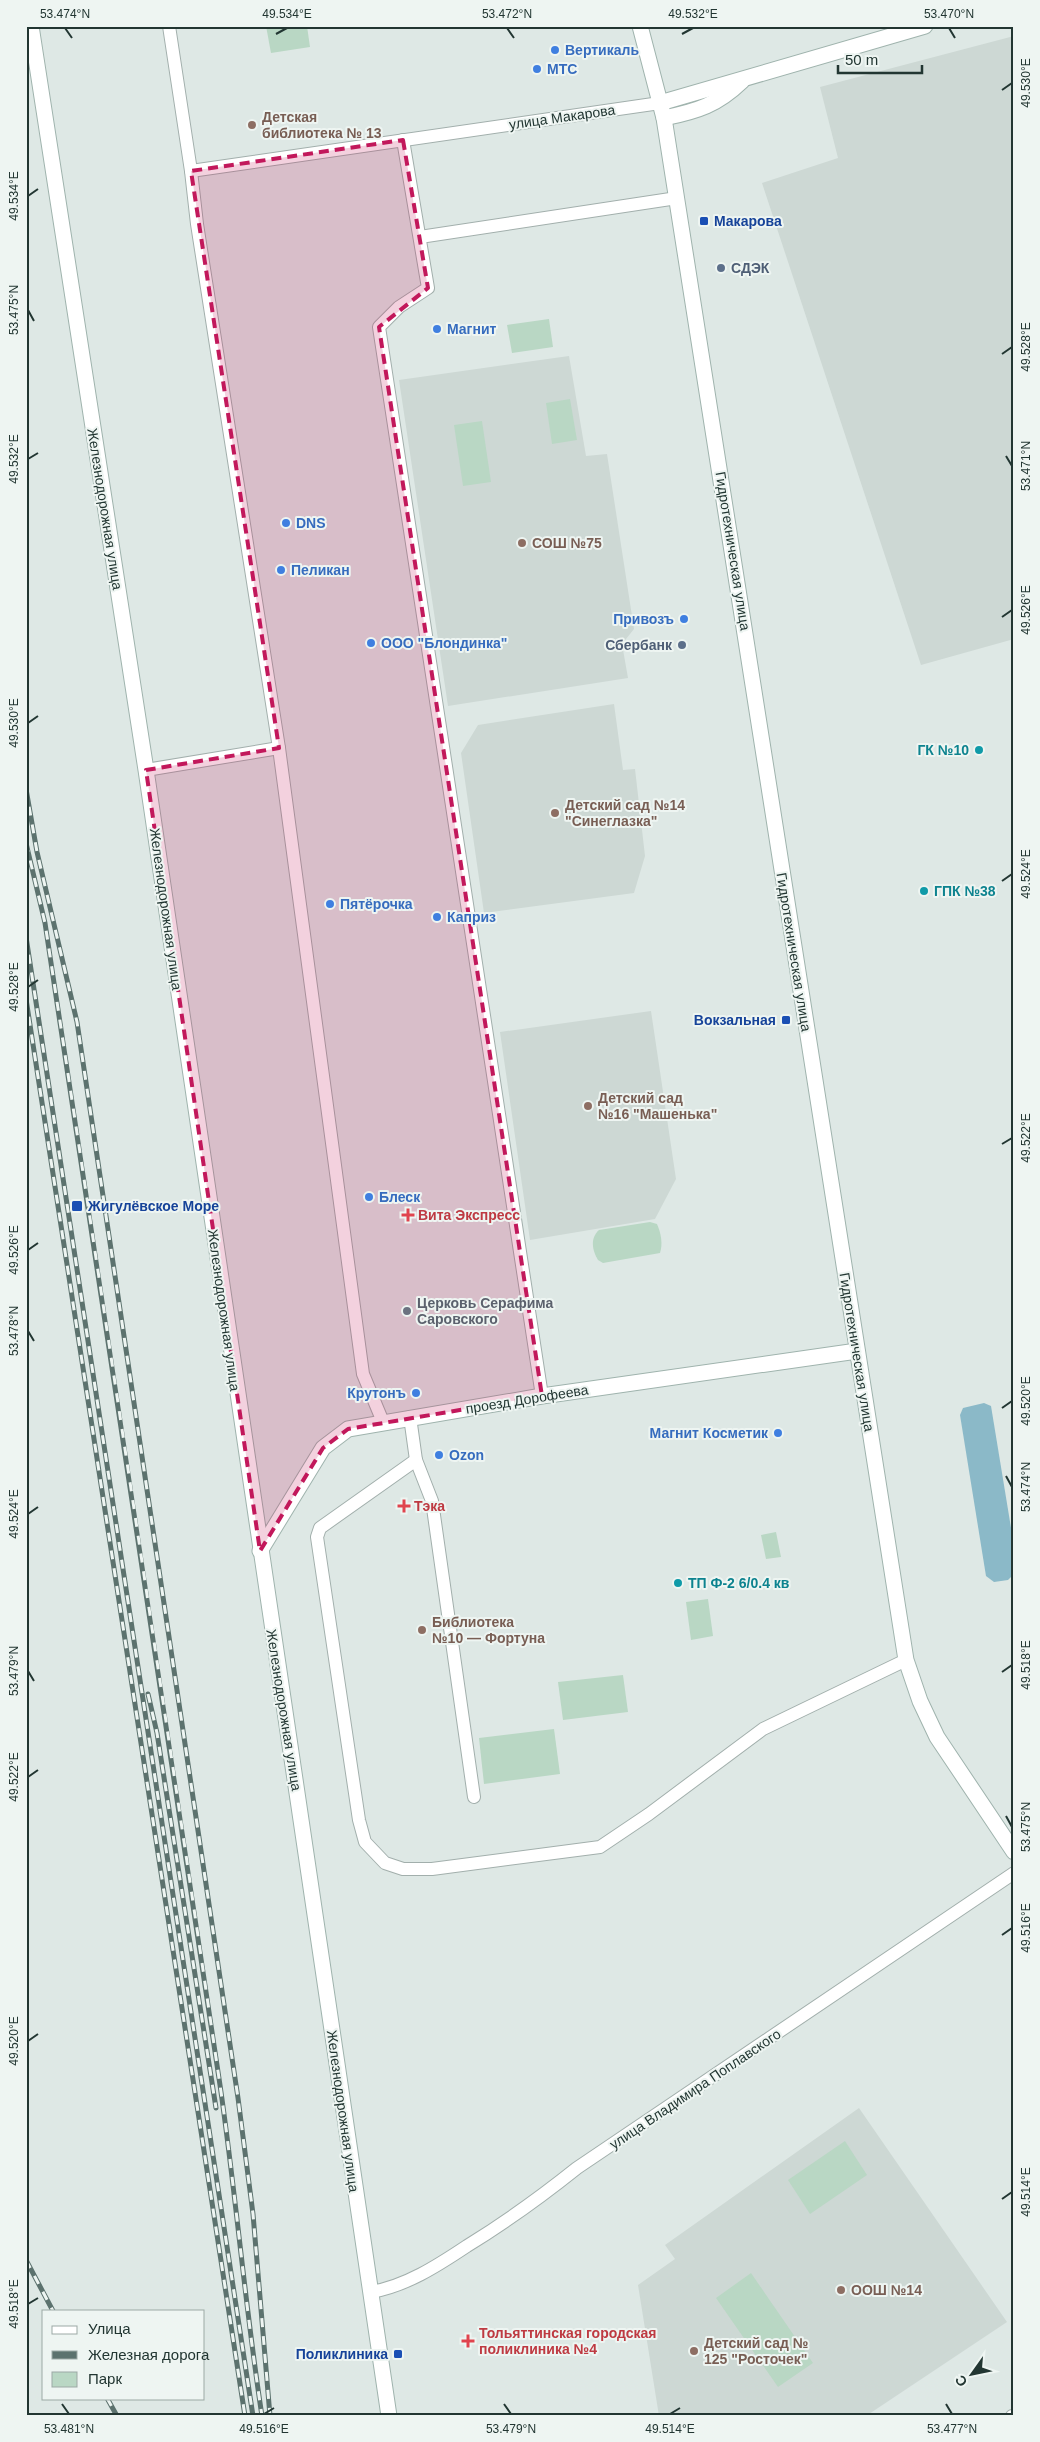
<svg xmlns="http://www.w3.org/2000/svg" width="1040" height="2442" viewBox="0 0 1040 2442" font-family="Helvetica,sans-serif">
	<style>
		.built { fill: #cdd8d4 }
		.green { fill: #b9d7c4 }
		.water { fill: #8bb9c8 }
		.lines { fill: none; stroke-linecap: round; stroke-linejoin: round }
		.street-casing { stroke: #a2afac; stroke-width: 14 }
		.secondary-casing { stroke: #9fb3ad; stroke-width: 17 }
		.street { stroke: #fff; stroke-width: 12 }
		.secondary { stroke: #fff; stroke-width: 15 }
		.rail-casing { stroke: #5c726e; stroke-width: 5 }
		.rail { stroke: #eef5f2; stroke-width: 3; stroke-dasharray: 9; stroke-linecap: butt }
		.marked { fill: #c2185b; fill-opacity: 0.2; stroke: #c2185b; stroke-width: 4; stroke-dasharray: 10 6; stroke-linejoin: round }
		.ticks { fill: none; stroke: #223632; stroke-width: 2 }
		.shop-dot { fill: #3f7fe0; stroke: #eef5f2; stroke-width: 2 }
		.education-dot { fill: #8d6e63; stroke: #eef5f2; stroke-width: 2 }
		.transit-dot { fill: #1a4fb4; stroke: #eef5f2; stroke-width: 2 }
		.service-dot { fill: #5c6f8a; stroke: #eef5f2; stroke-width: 2 }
		.culture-dot { fill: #0f9aa8; stroke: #eef5f2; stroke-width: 2 }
		.health-dot { fill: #e0444e; stroke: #eef5f2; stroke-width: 2 }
		.worship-dot { fill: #6b7280; stroke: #eef5f2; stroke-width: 2 }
		.labels { text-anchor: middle; stroke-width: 4; stroke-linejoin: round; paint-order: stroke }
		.shop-label { font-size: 14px; font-weight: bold; fill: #366cbe; stroke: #eef5f2; text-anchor: start }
		.education-label { font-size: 14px; font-weight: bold; fill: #785e54; stroke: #eef5f2; text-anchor: start }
		.street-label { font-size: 14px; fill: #223632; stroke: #eef5f2 }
		.transit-label { font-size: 14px; font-weight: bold; fill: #164399; stroke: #eef5f2; text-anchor: start }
		.service-label { font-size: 14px; font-weight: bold; fill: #4e5e75; stroke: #eef5f2; text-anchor: start }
		.culture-label { font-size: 14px; font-weight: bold; fill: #0d838f; stroke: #eef5f2; text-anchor: start }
		.health-label { font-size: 14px; font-weight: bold; fill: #be3a42; stroke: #eef5f2; text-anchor: start }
		.worship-label { font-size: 14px; font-weight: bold; fill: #5b616d; stroke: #eef5f2; text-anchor: start }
		.neatline { fill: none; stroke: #223632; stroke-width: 2 }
		.ticks-label { font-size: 12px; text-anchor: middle; fill: #223632 }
	</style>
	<rect width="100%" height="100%" fill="#dee8e5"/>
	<!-- built -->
	<g class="built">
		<path d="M1014,36V639L921,665L762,183L838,158L820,87Z"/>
		<path d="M569,356L586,456L607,454L634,629L622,644L628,678L448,706L399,380Z"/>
		<path d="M614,704L623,770L635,769L645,856L634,893L484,913L461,753L478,725Z"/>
		<path d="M651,1011L676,1179L655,1219L530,1240L500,1032Z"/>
		<path d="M859,2108L1007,2322L866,2416H659L638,2285L675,2259L665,2245Z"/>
	</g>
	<!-- green -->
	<g class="green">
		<path d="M266,26H307L310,47L271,53Z"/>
		<path d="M549,319L553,347L512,353L507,325Z"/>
		<path d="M570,399L577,440L552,444L546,403Z"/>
		<path d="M482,421L491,482L463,486L454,425Z"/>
		<path d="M650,1222L657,1224C661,1233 663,1244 660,1253L603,1263L598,1260C592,1250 590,1238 599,1230Z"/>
		<path d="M776,1532L781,1557L766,1559L761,1535Z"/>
		<path d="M708,1599L713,1636L691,1640L686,1602Z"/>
		<path d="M623,1675L628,1712L563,1720L558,1682Z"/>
		<path d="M554,1729L560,1774L484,1784L479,1738Z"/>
		<path d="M845,2141L867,2175L810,2214L788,2180Z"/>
		<path d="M751,2273L813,2363L778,2387L716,2298Z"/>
	</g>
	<!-- water -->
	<path class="water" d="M984,1403L991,1406L1014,1546V1574L1008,1580L994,1582L986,1576L960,1415L963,1408Z"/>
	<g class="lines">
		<defs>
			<g id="street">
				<path d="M169,26L191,171L197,224L279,748L363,1374L383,1422"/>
				<path d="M403,140L428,288L399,307L379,327L542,1396"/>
				<path d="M191,171L660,103"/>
				<path d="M420,237L677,198"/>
				<path d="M146,770L279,748"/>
				<path d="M410,1417L416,1460L432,1501L474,1797"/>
				<path d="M416,1460L320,1528L317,1537L359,1820L365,1842L385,1863L403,1869H432L600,1847L649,1814L763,1729L906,1660"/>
				<path d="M371,2292C406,2286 437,2266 467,2246C506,2222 542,2196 577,2168L1014,1873"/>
				<path d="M1012,2416H1014"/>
			</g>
			<g id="secondary">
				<path d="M31,26L146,770L389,2416"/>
				<path d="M640,26L664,118L906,1660L920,1701L937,1737L1014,1852"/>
				<path d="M660,103L925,26"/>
				<path d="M664,118C698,111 717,105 742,81"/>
				<path d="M260,1551L323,1448L348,1429L542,1396L857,1351"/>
			</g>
		</defs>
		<!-- street casing -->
		<use href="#street" class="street-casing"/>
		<!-- secondary casing -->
		<use href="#secondary" class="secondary-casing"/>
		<!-- street -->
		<use href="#street" class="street"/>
		<!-- secondary -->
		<use href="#secondary" class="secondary"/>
		<defs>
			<g id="rail">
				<path d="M26,789L37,852L77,1022L238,2098L253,2214L270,2416"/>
				<path d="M26,843L45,923C104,1310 163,1697 220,2085C236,2195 245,2306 262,2416"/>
				<path d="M26,937L253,2416"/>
				<path d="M26,999L245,2416"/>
				<path d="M148,1694L157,1733L216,2108"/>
				<path d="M26,2260L53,2311"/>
				<path d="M107,2398L117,2416"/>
			</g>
		</defs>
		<!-- rail casing -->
		<use href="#rail" class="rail-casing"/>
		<!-- rail -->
		<use href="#rail" class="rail"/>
	</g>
	<!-- marked area -->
	<path class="marked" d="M403,140L428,288L379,327L542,1396L348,1429L323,1448L260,1551L146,770L279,748L191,171Z"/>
	<!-- ticks -->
	<path class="ticks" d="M65,28L72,38M507,28L514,38M949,28L955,38M276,34L287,28M682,34L693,28M1002,90L1012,83M28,196L38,189M28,310L34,321M1002,354L1012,347M1006,456L1012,466M28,459L38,453M1002,617L1012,610M28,723L38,716M1002,881L1012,874M28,987L38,980M1002,1144L1012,1138M28,1250L38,1243M28,1331L34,1341M1002,1408L1012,1401M1006,1476L1012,1487M28,1514L38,1507M28,1671L34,1681M1002,1672L1012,1665M28,1777L38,1770M1006,1816L1012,1827M1002,1935L1012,1928M28,2041L38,2034M1002,2199L1012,2192M28,2304L38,2298M62,2404L69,2414M504,2404L511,2414M946,2404L952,2414M264,2414L274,2408M670,2414L680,2408"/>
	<!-- markers -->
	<g class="shop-dot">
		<circle cx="555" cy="50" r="5"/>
		<circle cx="537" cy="69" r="5"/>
		<circle cx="437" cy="329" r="5"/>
		<circle cx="286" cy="523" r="5"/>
		<circle cx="281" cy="570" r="5"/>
		<circle cx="684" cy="619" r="5"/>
		<circle cx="371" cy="643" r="5"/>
		<circle cx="330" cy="904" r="5"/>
		<circle cx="437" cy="917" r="5"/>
		<circle cx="369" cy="1197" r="5"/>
		<circle cx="416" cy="1393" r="5"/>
		<circle cx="778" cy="1433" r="5"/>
		<circle cx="439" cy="1455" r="5"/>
	</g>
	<g class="education-dot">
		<circle cx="252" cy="125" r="5"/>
		<circle cx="522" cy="543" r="5"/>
		<circle cx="555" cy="813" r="5"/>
		<circle cx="588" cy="1106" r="5"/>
		<circle cx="422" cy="1630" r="5"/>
		<circle cx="841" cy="2290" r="5"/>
		<circle cx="694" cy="2351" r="5"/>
	</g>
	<g class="transit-dot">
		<rect x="699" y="216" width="10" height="10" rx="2.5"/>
		<rect x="781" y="1015" width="10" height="10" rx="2.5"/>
		<rect x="71" y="1200" width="12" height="12" rx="2.5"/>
		<rect x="393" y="2349" width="10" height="10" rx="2.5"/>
	</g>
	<g class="service-dot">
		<circle cx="721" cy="268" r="5"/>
		<circle cx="682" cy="645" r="5"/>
	</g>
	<g class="culture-dot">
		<circle cx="979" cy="750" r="5"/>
		<circle cx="924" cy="891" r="5"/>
		<circle cx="678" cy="1583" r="5"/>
	</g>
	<g class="health-dot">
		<path d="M405.5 1207.5h5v5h5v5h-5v5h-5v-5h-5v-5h5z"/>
		<path d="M401.5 1498.5h5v5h5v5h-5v5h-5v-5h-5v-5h5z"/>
		<path d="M465.5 2333.5h5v5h5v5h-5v5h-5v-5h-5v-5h5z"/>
	</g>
	<circle class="worship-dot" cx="407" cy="1311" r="5"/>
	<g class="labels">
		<!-- shop labels -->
		<g class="shop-label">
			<text x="565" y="55">Вертикаль</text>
			<text x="547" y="74">МТС</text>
			<text x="447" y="334">Магнит</text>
			<text x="296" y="528">DNS</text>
			<text x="291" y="575">Пеликан</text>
			<text x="674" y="624" text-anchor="end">Привозъ</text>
			<text x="381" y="648">ООО "Блондинка"</text>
			<text x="340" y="909">Пятёрочка</text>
			<text x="447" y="922">Каприз</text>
			<text x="379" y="1202">Блеск</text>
			<text x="406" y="1398" text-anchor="end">Крутонъ</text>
			<text x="768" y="1438" text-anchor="end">Магнит Косметик</text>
			<text x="449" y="1460">Ozon</text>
		</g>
		<!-- education labels -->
		<g class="education-label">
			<text x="262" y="122">Детская<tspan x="262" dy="16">библиотека № 13</tspan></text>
			<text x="532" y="548">СОШ №75</text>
			<text x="565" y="810">Детский сад №14<tspan x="565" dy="16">"Синеглазка"</tspan></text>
			<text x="598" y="1103">Детский сад<tspan x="598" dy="16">№16 "Машенька"</tspan></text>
			<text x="432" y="1627">Библиотека<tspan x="432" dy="16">№10 — Фортуна</tspan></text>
			<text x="851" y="2295">ООШ №14</text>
			<text x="704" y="2348">Детский сад №<tspan x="704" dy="16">125 "Росточек"</tspan></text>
		</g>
		<!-- street labels -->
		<g class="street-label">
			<text transform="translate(562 117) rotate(-8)" y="5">улица Макарова</text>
			<text transform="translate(105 509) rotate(81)" y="5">Железнодорожная улица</text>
			<text transform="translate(733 551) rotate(81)" y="5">Гидротехническая улица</text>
			<text transform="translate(166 909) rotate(82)" y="5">Железнодорожная улица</text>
			<text transform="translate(794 952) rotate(81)" y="5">Гидротехническая улица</text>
			<text transform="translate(224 1310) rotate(82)" y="5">Железнодорожная улица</text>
			<text transform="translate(857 1352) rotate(81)" y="5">Гидротехническая улица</text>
			<text transform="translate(527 1399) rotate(-9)" y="5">проезд Дорофеева</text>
			<text transform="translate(284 1710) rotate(81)" y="5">Железнодорожная улица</text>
			<text transform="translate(695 2089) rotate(-34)" y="5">улица Владимира Поплавского</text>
			<text transform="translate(343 2111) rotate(82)" y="5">Железнодорожная улица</text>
		</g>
		<!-- transit labels -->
		<g class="transit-label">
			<text x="714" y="226">Макарова</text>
			<text x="776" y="1025" text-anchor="end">Вокзальная</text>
			<text x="88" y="1211">Жигулёвское Море</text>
			<text x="388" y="2359" text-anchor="end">Поликлиника</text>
		</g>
		<!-- service labels -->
		<g class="service-label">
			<text x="731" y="273">СДЭК</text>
			<text x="672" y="650" text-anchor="end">Сбербанк</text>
		</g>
		<!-- culture labels -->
		<g class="culture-label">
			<text x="969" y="755" text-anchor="end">ГК №10</text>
			<text x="934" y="896">ГПК №38</text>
			<text x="688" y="1588">ТП Ф-2 6/0.4 кв</text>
		</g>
		<!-- health labels -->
		<g class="health-label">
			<text x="418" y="1220">Вита Экспресс</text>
			<text x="414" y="1511">Тэка</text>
			<text x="479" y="2338">Тольяттинская городская<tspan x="479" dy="16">поликлиника №4</tspan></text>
		</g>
		<!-- worship labels -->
		<g class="worship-label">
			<text x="417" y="1308">Церковь Серафима<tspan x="417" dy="16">Саровского</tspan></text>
		</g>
	</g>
	<!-- border -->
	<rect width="1040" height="2442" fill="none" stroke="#eef5f2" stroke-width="55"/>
	<!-- legend -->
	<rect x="42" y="2310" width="162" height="90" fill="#eef5f2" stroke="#9ca9a5"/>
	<rect x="52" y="2326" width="25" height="8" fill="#ffffff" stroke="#9ca9a5"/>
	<text x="88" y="2334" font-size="15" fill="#223632">Улица</text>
	<rect x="52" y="2351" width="25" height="8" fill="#5c726e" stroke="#9ca9a5"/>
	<text x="88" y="2360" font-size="15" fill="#223632">Железная дорога</text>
	<rect x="52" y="2372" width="25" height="15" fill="#b9d7c4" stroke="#9ca9a5"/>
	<text x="88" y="2384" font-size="15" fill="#223632">Парк</text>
	<!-- north arrow -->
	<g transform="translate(972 2374) rotate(237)" stroke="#eef5f2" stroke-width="4" paint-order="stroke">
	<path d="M0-4L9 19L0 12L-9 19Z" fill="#223632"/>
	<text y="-8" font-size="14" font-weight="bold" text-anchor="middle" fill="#223632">С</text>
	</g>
	<!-- scale -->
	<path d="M838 65v8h84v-8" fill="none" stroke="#223632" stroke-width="2.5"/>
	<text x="845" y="65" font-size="15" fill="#223632" stroke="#eef5f2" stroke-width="4" paint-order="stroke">50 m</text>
	<rect x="28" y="28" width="984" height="2386" class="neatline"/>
	<g class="ticks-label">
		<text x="65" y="18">53.474°N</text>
		<text x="287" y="18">49.534°E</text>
		<text x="507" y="18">53.472°N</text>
		<text x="693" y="18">49.532°E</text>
		<text x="949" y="18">53.470°N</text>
		<text transform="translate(1026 83) rotate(-90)" y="4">49.530°E</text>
		<text transform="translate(14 196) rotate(-90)" y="4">49.534°E</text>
		<text transform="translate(14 310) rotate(-90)" y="4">53.475°N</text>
		<text transform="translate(1026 347) rotate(-90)" y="4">49.528°E</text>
		<text transform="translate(14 459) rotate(-90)" y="4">49.532°E</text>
		<text transform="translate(1026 466) rotate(-90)" y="4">53.471°N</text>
		<text transform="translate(1026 610) rotate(-90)" y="4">49.526°E</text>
		<text transform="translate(14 723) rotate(-90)" y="4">49.530°E</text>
		<text transform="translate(1026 874) rotate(-90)" y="4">49.524°E</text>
		<text transform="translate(14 987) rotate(-90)" y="4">49.528°E</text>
		<text transform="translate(1026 1138) rotate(-90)" y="4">49.522°E</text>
		<text transform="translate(14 1250) rotate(-90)" y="4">49.526°E</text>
		<text transform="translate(14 1331) rotate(-90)" y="4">53.478°N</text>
		<text transform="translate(1026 1401) rotate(-90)" y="4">49.520°E</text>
		<text transform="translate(1026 1487) rotate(-90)" y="4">53.474°N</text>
		<text transform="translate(14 1514) rotate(-90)" y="4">49.524°E</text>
		<text transform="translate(1026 1665) rotate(-90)" y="4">49.518°E</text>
		<text transform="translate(14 1671) rotate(-90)" y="4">53.479°N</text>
		<text transform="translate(14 1777) rotate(-90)" y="4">49.522°E</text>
		<text transform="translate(1026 1827) rotate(-90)" y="4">53.475°N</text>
		<text transform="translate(1026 1928) rotate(-90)" y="4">49.516°E</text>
		<text transform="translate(14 2041) rotate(-90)" y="4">49.520°E</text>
		<text transform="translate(1026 2192) rotate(-90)" y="4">49.514°E</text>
		<text transform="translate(14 2304) rotate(-90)" y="4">49.518°E</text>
		<text x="69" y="2433">53.481°N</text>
		<text x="264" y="2433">49.516°E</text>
		<text x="511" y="2433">53.479°N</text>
		<text x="670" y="2433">49.514°E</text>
		<text x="952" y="2433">53.477°N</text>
	</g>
</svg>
